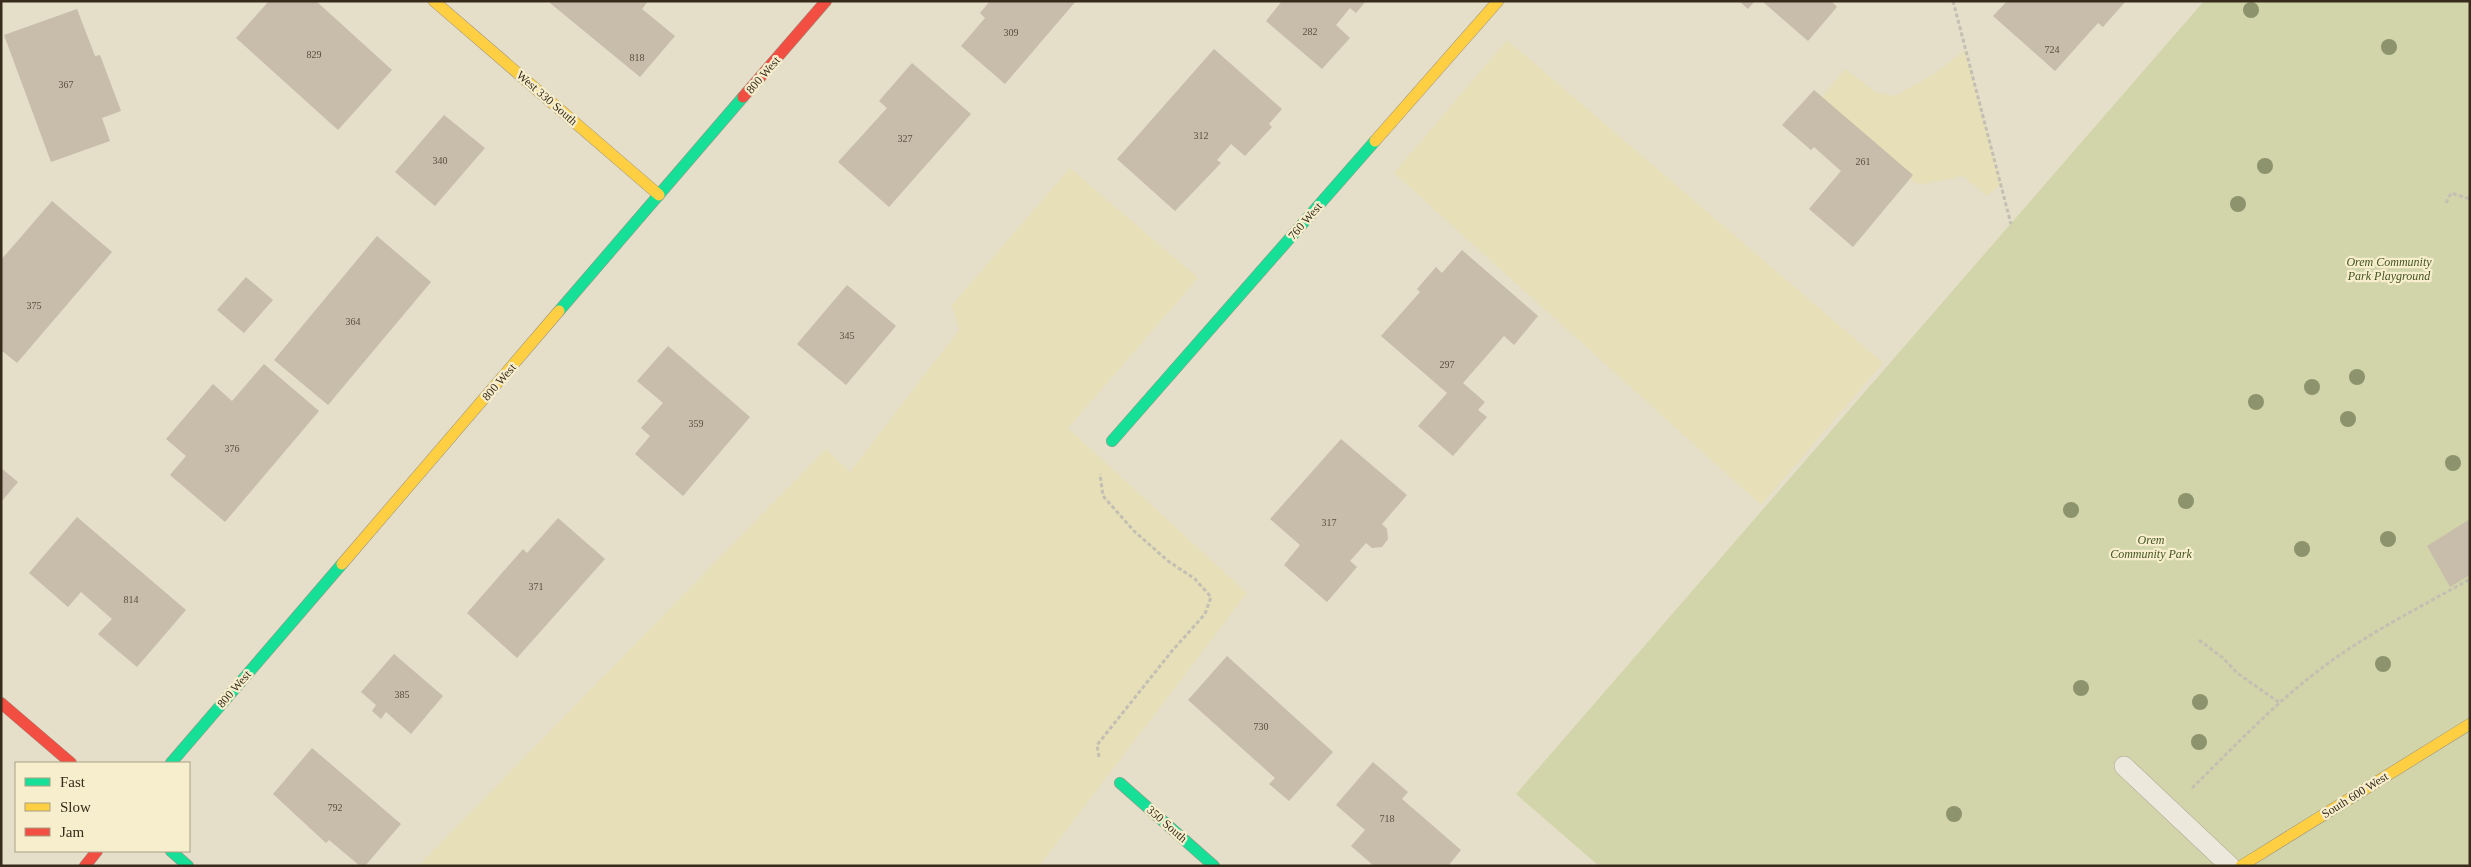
<svg xmlns="http://www.w3.org/2000/svg" width="2471" height="867" viewBox="0 0 2471 867" font-family="'Times New Roman',serif">
	<style>
		.farmland { fill: #e6dfb8 }
		.green { fill: #d2d5aa }
		.building { fill: #c8bcaa }
		.lines { fill: none; stroke-linecap: round; stroke-linejoin: round }
		.lane-casing { stroke: #a9a293; stroke-width: 20 }
		.fast-casing { stroke: #999283; stroke-width: 12 }
		.slow-casing { stroke: #999283; stroke-width: 12 }
		.jam-casing { stroke: #999283; stroke-width: 12 }
		.path { stroke: #c4bfb3; stroke-width: 3; stroke-dasharray: 4 2.5; stroke-linecap: butt }
		.lane { stroke: #ece8db; stroke-width: 19 }
		.fast { stroke: #16e098; stroke-width: 11 }
		.slow { stroke: #ffcf43; stroke-width: 11 }
		.jam { stroke: #f24e42; stroke-width: 11 }
		.tree { fill: #8c936d }
		.labels { text-anchor: middle; stroke-width: 4.5; stroke-linejoin: round; paint-order: stroke }
		.number-label { font-size: 10px; fill: #5b4f3f }
		.street-label { font-size: 12px; fill: #372b1b; stroke: #f7eecd }
		.park-label { font-size: 12px; font-style: italic; fill: #445521; stroke: #f7eecd }
	</style>
	<rect width="100%" height="100%" fill="#e5dec9"/>
	<!-- farmland -->
	<g class="farmland">
		<path d="M1507,40L1883,363L1761,505L1394,173Z"/>
		<path d="M1965,50L2001,184L1987,196L1963,176L1918,185L1818,102L1845,69L1877,93L1895,96L1934,74Z"/>
		<path d="M1070,168L1198,278L1068,428L1247,593L1039,866H418L826,449L850,472L959,330L952,305Z"/>
	</g>
	<!-- green -->
	<path class="green" d="M2204,1H2470V866H1599L1516,794Z"/>
	<!-- building -->
	<g class="building">
		<path d="M269,1H316L392,70L338,130L236,38Z"/>
		<path d="M551,1H648L642,9L675,36L640,77L550,3Z"/>
		<path d="M990,1H1076L1005,84L961,46L985,18L980,13Z"/>
		<path d="M1282,1H1366L1356,13L1350,8L1336,25L1350,38L1322,69L1266,21Z"/>
		<path d="M1739,1H1755L1748,9Z"/>
		<path d="M1762,1H1831L1837,7L1808,41Z"/>
		<path d="M2007,1H2126L2103,27L2098,23L2055,71L1993,16Z"/>
		<path d="M77,9L95,56L100,55L121,111L102,118L110,141L51,162L4,35Z"/>
		<path d="M1214,49L1282,109L1269,124L1272,127L1245,156L1231,144L1217,160L1221,163L1175,211L1117,159Z"/>
		<path d="M912,63L971,114L889,207L838,162L887,108L879,101Z"/>
		<path d="M1814,90L1913,175L1853,247L1809,209L1841,171L1814,147L1811,150L1782,125Z"/>
		<path d="M444,115L485,148L435,206L395,172Z"/>
		<path d="M52,201L112,252L17,363L1,350V260Z"/>
		<path d="M377,236L431,282L328,405L274,360Z"/>
		<path d="M1462,250L1538,316L1514,345L1504,336L1463,383L1485,402L1478,410L1487,417L1453,456L1418,426L1447,393L1381,336L1420,292L1417,289L1436,267L1442,273Z"/>
		<path d="M246,277L273,300L244,333L217,310Z"/>
		<path d="M847,285L896,326L846,385L797,344Z"/>
		<path d="M668,346L750,417L683,496L635,454L650,436L641,428L663,403L637,381Z"/>
		<path d="M264,364L319,411L225,522L170,475L186,456L166,439L213,384L232,401Z"/>
		<path d="M1341,439L1407,495L1382,524L1387,529L1388,539L1382,547L1372,548L1366,543L1350,561L1357,567L1327,602L1284,565L1300,545L1270,519Z"/>
		<path d="M1,468L18,482L1,502Z"/>
		<path d="M77,517L186,610L137,667L98,634L112,619L81,592L68,607L29,573Z"/>
		<path d="M558,518L605,559L517,658L467,613L523,549L527,553Z"/>
		<path d="M2470,519V575L2450,587L2427,546Z"/>
		<path d="M394,654L443,696L411,734L386,712L381,719L372,711L376,705L361,692Z"/>
		<path d="M1227,656L1333,752L1289,801L1269,784L1275,778L1188,700Z"/>
		<path d="M312,748L401,824L365,866H360L329,840L326,843L273,794Z"/>
		<path d="M1373,762L1408,792L1402,799L1461,850L1448,866H1374L1351,846L1365,830L1336,805Z"/>
	</g>
	<g class="lines">
		<defs>
			<path id="lane" d="M2124,766L2230,866"/>
			<g id="fast">
				<path d="M559,311L743,97"/>
				<path d="M1112,441L1375,141"/>
				<path d="M171,763L342,564"/>
				<path d="M1120,783L1214,866"/>
				<path d="M171,851L188,866"/>
			</g>
			<g id="slow">
				<path d="M434,1L659,195"/>
				<path d="M1375,141L1498,1"/>
				<path d="M342,564L559,311"/>
				<path d="M2241,866L2470,724"/>
			</g>
			<g id="jam">
				<path d="M743,97L826,1"/>
				<path d="M1,703L71,763"/>
				<path d="M85,866L97,851"/>
			</g>
		</defs>
		<!-- lane casing -->
		<use href="#lane" class="lane-casing"/>
		<!-- fast casing -->
		<use href="#fast" class="fast-casing"/>
		<!-- slow casing -->
		<use href="#slow" class="slow-casing"/>
		<!-- jam casing -->
		<use href="#jam" class="jam-casing"/>
		<!-- path -->
		<g class="path">
			<path d="M1953,1L2011,224"/>
			<path d="M2446,203L2451,193L2470,199"/>
			<path d="M2199,640L2223,658L2237,673L2280,703"/>
			<path d="M1099,757L1097,745L1172,651L1205,614L1211,597L1195,579L1168,561L1134,531L1103,496L1100,474"/>
			<path d="M2192,788C2232,749 2270,708 2314,674C2362,636 2417,609 2470,579"/>
		</g>
		<!-- lane -->
		<use href="#lane" class="lane"/>
		<!-- fast -->
		<use href="#fast" class="fast"/>
		<!-- slow -->
		<use href="#slow" class="slow"/>
		<!-- jam -->
		<use href="#jam" class="jam"/>
	</g>
	<!-- trees -->
	<g class="tree">
		<circle cx="2251" cy="10" r="8"/>
		<circle cx="2389" cy="47" r="8"/>
		<circle cx="2265" cy="166" r="8"/>
		<circle cx="2238" cy="204" r="8"/>
		<circle cx="2357" cy="377" r="8"/>
		<circle cx="2312" cy="387" r="8"/>
		<circle cx="2256" cy="402" r="8"/>
		<circle cx="2348" cy="419" r="8"/>
		<circle cx="2453" cy="463" r="8"/>
		<circle cx="2186" cy="501" r="8"/>
		<circle cx="2071" cy="510" r="8"/>
		<circle cx="2388" cy="539" r="8"/>
		<circle cx="2302" cy="549" r="8"/>
		<circle cx="2383" cy="664" r="8"/>
		<circle cx="2081" cy="688" r="8"/>
		<circle cx="2200" cy="702" r="8"/>
		<circle cx="2199" cy="742" r="8"/>
		<circle cx="1954" cy="814" r="8"/>
	</g>
	<g class="labels">
		<!-- number labels -->
		<g class="number-label">
			<text x="1310" y="35">282</text>
			<text x="1011" y="36">309</text>
			<text x="2052" y="53">724</text>
			<text x="314" y="58">829</text>
			<text x="637" y="61">818</text>
			<text x="66" y="88">367</text>
			<text x="1201" y="139">312</text>
			<text x="905" y="142">327</text>
			<text x="440" y="164">340</text>
			<text x="1863" y="165">261</text>
			<text x="34" y="309">375</text>
			<text x="353" y="325">364</text>
			<text x="847" y="339">345</text>
			<text x="1447" y="368">297</text>
			<text x="696" y="427">359</text>
			<text x="232" y="452">376</text>
			<text x="1329" y="526">317</text>
			<text x="536" y="590">371</text>
			<text x="131" y="603">814</text>
			<text x="402" y="698">385</text>
			<text x="1261" y="730">730</text>
			<text x="335" y="811">792</text>
			<text x="1387" y="822">718</text>
		</g>
		<!-- street labels -->
		<g class="street-label">
			<text transform="translate(763 75) rotate(-49)" y="4">800 West</text>
			<text transform="translate(547 98) rotate(41)" y="4">West 330 South</text>
			<text transform="translate(1305 221) rotate(-49)" y="4">760 West</text>
			<text transform="translate(499 382) rotate(-49)" y="4">800 West</text>
			<text transform="translate(234 689) rotate(-49)" y="4">800 West</text>
			<text transform="translate(2355 795) rotate(-32)" y="4">South 600 West</text>
			<text transform="translate(1167 824) rotate(41)" y="4">350 South</text>
		</g>
		<!-- park labels -->
		<g class="park-label">
			<text x="2389" y="266">Orem Community<tspan x="2389" dy="14">Park Playground</tspan></text>
			<text x="2151" y="544">Orem<tspan x="2151" dy="14">Community Park</tspan></text>
		</g>
	</g>
	<!-- border -->
	<rect width="2471" height="867" fill="none" stroke="#372b1b" stroke-width="5"/>
	<!-- legend -->
	<rect x="15" y="762" width="175" height="90" fill="#f7eecd" stroke="#aaa086"/>
	<rect x="25" y="778" width="25" height="8" fill="#16e098" stroke="#aaa086"/>
	<text x="60" y="787" font-size="15" fill="#372b1b">Fast</text>
	<rect x="25" y="803" width="25" height="8" fill="#ffcf43" stroke="#aaa086"/>
	<text x="60" y="812" font-size="15" fill="#372b1b">Slow</text>
	<rect x="25" y="828" width="25" height="8" fill="#f24e42" stroke="#aaa086"/>
	<text x="60" y="837" font-size="15" fill="#372b1b">Jam</text>
</svg>
